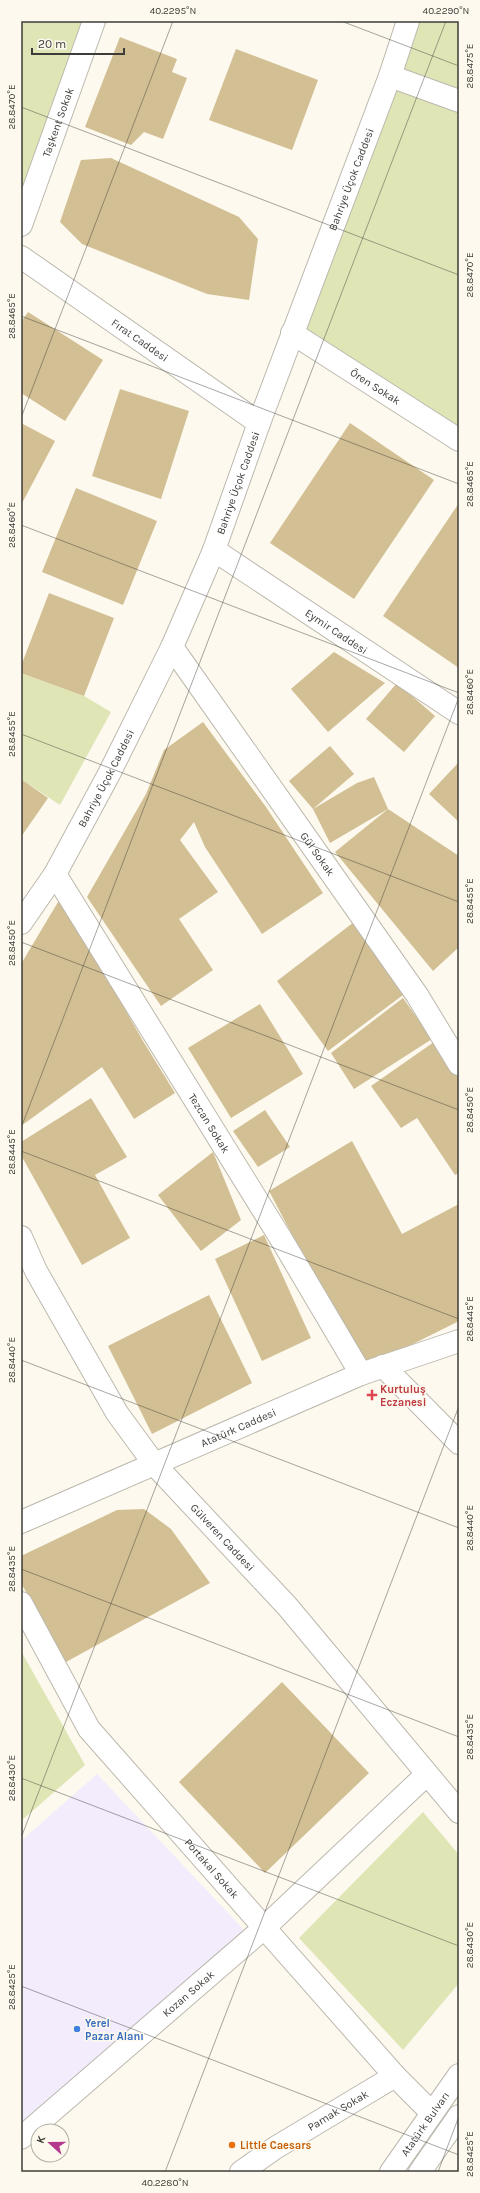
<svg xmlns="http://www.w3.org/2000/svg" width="480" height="2193" viewBox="0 0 480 2193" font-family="Karla,sans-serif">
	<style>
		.commercial { fill: #f2ecfd }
		.green { fill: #e0e5b6 }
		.building { fill: #d2bf93 }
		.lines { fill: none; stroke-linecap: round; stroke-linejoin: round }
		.minor-casing { stroke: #bcb8ae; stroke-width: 24 }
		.major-casing { stroke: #bcb8ae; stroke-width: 24 }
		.minor { stroke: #fff; stroke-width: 22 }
		.major { stroke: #fff; stroke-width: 22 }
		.ticks { fill: none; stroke: #3d3c38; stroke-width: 1; stroke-opacity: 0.45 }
		.health-dot { fill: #e0444e; stroke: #fdf9ee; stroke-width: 1.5 }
		.shop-dot { fill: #3f7fe0; stroke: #fdf9ee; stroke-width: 1.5 }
		.food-dot { fill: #e8710a; stroke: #fdf9ee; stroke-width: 1.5 }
		.labels { text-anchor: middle; stroke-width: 3; stroke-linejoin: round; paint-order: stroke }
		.street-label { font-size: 11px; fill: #3d3c38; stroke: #fdf9ee }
		.health-label { font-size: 11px; font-weight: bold; fill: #be3a42; stroke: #fdf9ee; text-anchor: start }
		.shop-label { font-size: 11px; font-weight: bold; fill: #366cbe; stroke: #fdf9ee; text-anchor: start }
		.food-label { font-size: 11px; font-weight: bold; fill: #c56008; stroke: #fdf9ee; text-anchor: start }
		.neatline { fill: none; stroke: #3d3c38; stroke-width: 1.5 }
		.ticks-label { font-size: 10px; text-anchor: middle; fill: #3d3c38 }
	</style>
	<rect width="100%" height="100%" fill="#fdf9ee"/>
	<!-- commercial -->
	<path class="commercial" d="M97,1774L246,1932L21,2125V1841Z"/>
	<!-- green -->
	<g class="green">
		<path d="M21,21H85L21,203Z"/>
		<path d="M408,21H459V440L292,333Z"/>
		<path d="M21,673L84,696L111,712L60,805L21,779Z"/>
		<path d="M21,1651L85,1765L21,1821Z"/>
		<path d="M423,1812L459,1855V1983L403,2050L299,1938Z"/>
	</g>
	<!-- building -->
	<g class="building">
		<path d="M120,37L177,59L172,72L187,78L163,139L144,132L131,145L85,127Z"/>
		<path d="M236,49L318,80L292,150L209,120Z"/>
		<path d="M111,158L239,217L258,239L249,300L207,294L82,244L60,222L81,160Z"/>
		<path d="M28,312L103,360L65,421L21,393V322Z"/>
		<path d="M120,389L189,411L161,499L92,476Z"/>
		<path d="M21,423L55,441L21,505Z"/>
		<path d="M350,423L434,480L354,599L270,543Z"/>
		<path d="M76,488L157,521L123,605L42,572Z"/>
		<path d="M459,503V668L383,616Z"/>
		<path d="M49,593L114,618L84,696L21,673V666Z"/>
		<path d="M334,652L385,683L328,732L291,689Z"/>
		<path d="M397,683L435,716L404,752L366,719Z"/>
		<path d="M203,722L266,807L323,893L262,934L205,847L194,822L180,840L218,892L179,919L213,970L161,1006L87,897L146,794L164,750Z"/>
		<path d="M330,746L354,774L313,809L357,783L374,777L388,809L330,843L313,809L289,781Z"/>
		<path d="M459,762V822L429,794Z"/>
		<path d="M21,779L48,798L21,837Z"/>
		<path d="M388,809L459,856V947L433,971L335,852Z"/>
		<path d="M61,897L143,1041L175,1093L134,1119L102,1067L21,1126V964Z"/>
		<path d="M354,922L403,995L328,1051L277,981Z"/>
		<path d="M403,998L432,1039L354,1089L331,1053Z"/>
		<path d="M260,1004L303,1074L231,1118L188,1048Z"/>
		<path d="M434,1042L459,1079V1173L455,1175L417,1118L401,1128L371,1086Z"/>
		<path d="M91,1098L127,1157L95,1175L130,1238L82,1265L21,1155V1142Z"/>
		<path d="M265,1110L290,1147L258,1167L233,1131Z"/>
		<path d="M352,1141L402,1234L459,1204V1321L363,1369L269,1191Z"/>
		<path d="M213,1152L241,1220L201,1251L158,1195Z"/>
		<path d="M264,1235L311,1338L262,1361L215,1259Z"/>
		<path d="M209,1295L252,1383L152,1434L108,1346Z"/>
		<path d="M144,1509L171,1529L210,1583L66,1662L21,1583V1556L117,1510Z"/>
		<path d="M282,1682L369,1773L265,1873L179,1782Z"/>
	</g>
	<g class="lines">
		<defs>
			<g id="minor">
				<path d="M390,76L459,101"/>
				<path id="s1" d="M21,225L94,21"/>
				<path id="s2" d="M21,257L259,423"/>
				<path id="s3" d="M292,333L459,440"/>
				<path id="s4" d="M214,550L459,713"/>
				<path id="s5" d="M172,647L417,995L459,1064"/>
				<path id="s6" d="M55,874L283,1242L361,1374"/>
				<path id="s7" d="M21,1237L36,1271L117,1413L155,1465L287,1606L459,1812"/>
				<path d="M383,1366L459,1443"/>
				<path id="s8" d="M21,1522L361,1374L459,1341"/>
				<path id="s9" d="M21,1603L89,1729L395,2076L432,2113"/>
				<path id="s10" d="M21,2138L264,1928L426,1775"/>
				<path id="s11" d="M241,2172L275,2148L395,2076"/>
			</g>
			<g id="major">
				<path id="s12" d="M21,923L55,874L109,774L172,647L214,550L259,423L390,76L408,21"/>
				<path id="s13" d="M391,2172L459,2075"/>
				<path d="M420,2172L459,2116"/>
			</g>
		</defs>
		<!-- minor casing -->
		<use href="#minor" class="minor-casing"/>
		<!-- major casing -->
		<use href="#major" class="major-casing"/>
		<!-- minor -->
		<use href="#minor" class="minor"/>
		<!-- major -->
		<use href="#major" class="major"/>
	</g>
	<!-- ticks -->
	<path class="ticks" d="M341,21L459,66M21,107L459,275M21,316L459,484M21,418L173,21M21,525L459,693M21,734L459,902M21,942L459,1110M21,1128L446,21M21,1151L459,1319M21,1360L459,1528M21,1569L459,1737M21,1778L459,1946M21,1838L459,697M21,1986L459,2155M165,2172L459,1406M438,2172L459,2116"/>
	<!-- markers -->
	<path class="health-dot" d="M370 1389h4v4h4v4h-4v4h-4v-4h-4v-4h4z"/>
	<circle class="shop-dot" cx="77" cy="2029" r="4"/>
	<circle class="food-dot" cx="232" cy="2145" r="4"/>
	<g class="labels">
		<!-- street labels -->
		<g class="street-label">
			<text dy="4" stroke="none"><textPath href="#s1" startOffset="109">Taşkent Sokak</textPath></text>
			<text dy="4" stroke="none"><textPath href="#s12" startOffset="816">Bahriye Üçok Caddesi</textPath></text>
			<text dy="4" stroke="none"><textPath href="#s2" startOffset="145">Fırat Caddesi</textPath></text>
			<text dy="4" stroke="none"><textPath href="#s3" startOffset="99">Ören Sokak</textPath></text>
			<text dy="4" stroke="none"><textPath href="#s12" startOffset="492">Bahriye Üçok Caddesi</textPath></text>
			<text dy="4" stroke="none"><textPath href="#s4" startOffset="147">Eymir Caddesi</textPath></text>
			<text dy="4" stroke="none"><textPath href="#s12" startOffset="168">Bahriye Üçok Caddesi</textPath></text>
			<text dy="4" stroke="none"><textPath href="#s5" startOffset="253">Gül Sokak</textPath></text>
			<text dy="4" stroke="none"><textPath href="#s6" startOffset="293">Tezcan Sokak</textPath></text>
			<text dy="4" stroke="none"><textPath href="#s8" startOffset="237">Atatürk Caddesi</textPath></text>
			<text dy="4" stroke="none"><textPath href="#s7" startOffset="364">Gülveren Caddesi</textPath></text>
			<text dy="4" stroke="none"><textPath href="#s9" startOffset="329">Portakal Sokak</textPath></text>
			<text dy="4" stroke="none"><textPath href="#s10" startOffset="221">Kozan Sokak</textPath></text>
			<text dy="4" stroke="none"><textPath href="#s11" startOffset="115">Pamak Sokak</textPath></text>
			<text dy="4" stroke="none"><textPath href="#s13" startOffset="59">Atatürk Bulvarı</textPath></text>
		</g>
		<!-- health labels -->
		<g class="health-label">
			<text x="380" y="1393">Kurtuluş<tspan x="380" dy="13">Eczanesi</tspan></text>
		</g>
		<!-- shop labels -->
		<g class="shop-label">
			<text x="85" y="2027">Yerel<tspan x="85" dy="13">Pazar Alanı</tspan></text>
		</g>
		<!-- food labels -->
		<g class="food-label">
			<text x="240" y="2149">Little Caesars</text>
		</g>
	</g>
	<!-- border -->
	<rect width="480" height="2193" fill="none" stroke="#fdf9ee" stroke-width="44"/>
	<!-- north arrow -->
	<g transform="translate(50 2143) rotate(291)"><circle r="19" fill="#fdf9ee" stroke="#b0ada5"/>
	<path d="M0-3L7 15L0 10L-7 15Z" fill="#b43a8e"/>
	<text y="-6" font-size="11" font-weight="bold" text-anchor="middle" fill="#3d3c38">K</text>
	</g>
	<!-- scale -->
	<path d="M32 48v6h92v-6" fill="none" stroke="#3d3c38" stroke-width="2"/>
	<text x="38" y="48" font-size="12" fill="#3d3c38" stroke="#fdf9ee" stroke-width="3" paint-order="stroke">20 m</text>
	<rect x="22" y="22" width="436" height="2149" class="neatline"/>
	<g class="ticks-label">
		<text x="173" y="14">40.2295°N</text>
		<text x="446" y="14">40.2290°N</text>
		<text transform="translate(469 66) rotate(-90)" y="4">28.8475°E</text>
		<text transform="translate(11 107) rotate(-90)" y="4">28.8470°E</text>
		<text transform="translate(469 275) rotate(-90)" y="4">28.8470°E</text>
		<text transform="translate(11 316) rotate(-90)" y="4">28.8465°E</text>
		<text transform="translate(469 484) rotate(-90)" y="4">28.8465°E</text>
		<text transform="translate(11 525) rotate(-90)" y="4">28.8460°E</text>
		<text transform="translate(469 692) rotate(-90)" y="4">28.8460°E</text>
		<text transform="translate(11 734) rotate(-90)" y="4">28.8455°E</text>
		<text transform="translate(469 901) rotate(-90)" y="4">28.8455°E</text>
		<text transform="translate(11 943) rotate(-90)" y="4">28.8450°E</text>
		<text transform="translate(469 1110) rotate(-90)" y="4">28.8450°E</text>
		<text transform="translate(11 1152) rotate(-90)" y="4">28.8445°E</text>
		<text transform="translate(469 1319) rotate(-90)" y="4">28.8445°E</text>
		<text transform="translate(11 1360) rotate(-90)" y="4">28.8440°E</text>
		<text transform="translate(469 1528) rotate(-90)" y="4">28.8440°E</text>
		<text transform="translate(11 1569) rotate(-90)" y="4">28.8435°E</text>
		<text transform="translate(469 1737) rotate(-90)" y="4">28.8435°E</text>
		<text transform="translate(11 1778) rotate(-90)" y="4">28.8430°E</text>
		<text transform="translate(469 1945) rotate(-90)" y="4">28.8430°E</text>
		<text transform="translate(11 1987) rotate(-90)" y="4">28.8425°E</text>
		<text transform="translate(469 2154) rotate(-90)" y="4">28.8425°E</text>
		<text x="165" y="2186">40.2280°N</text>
	</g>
</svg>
